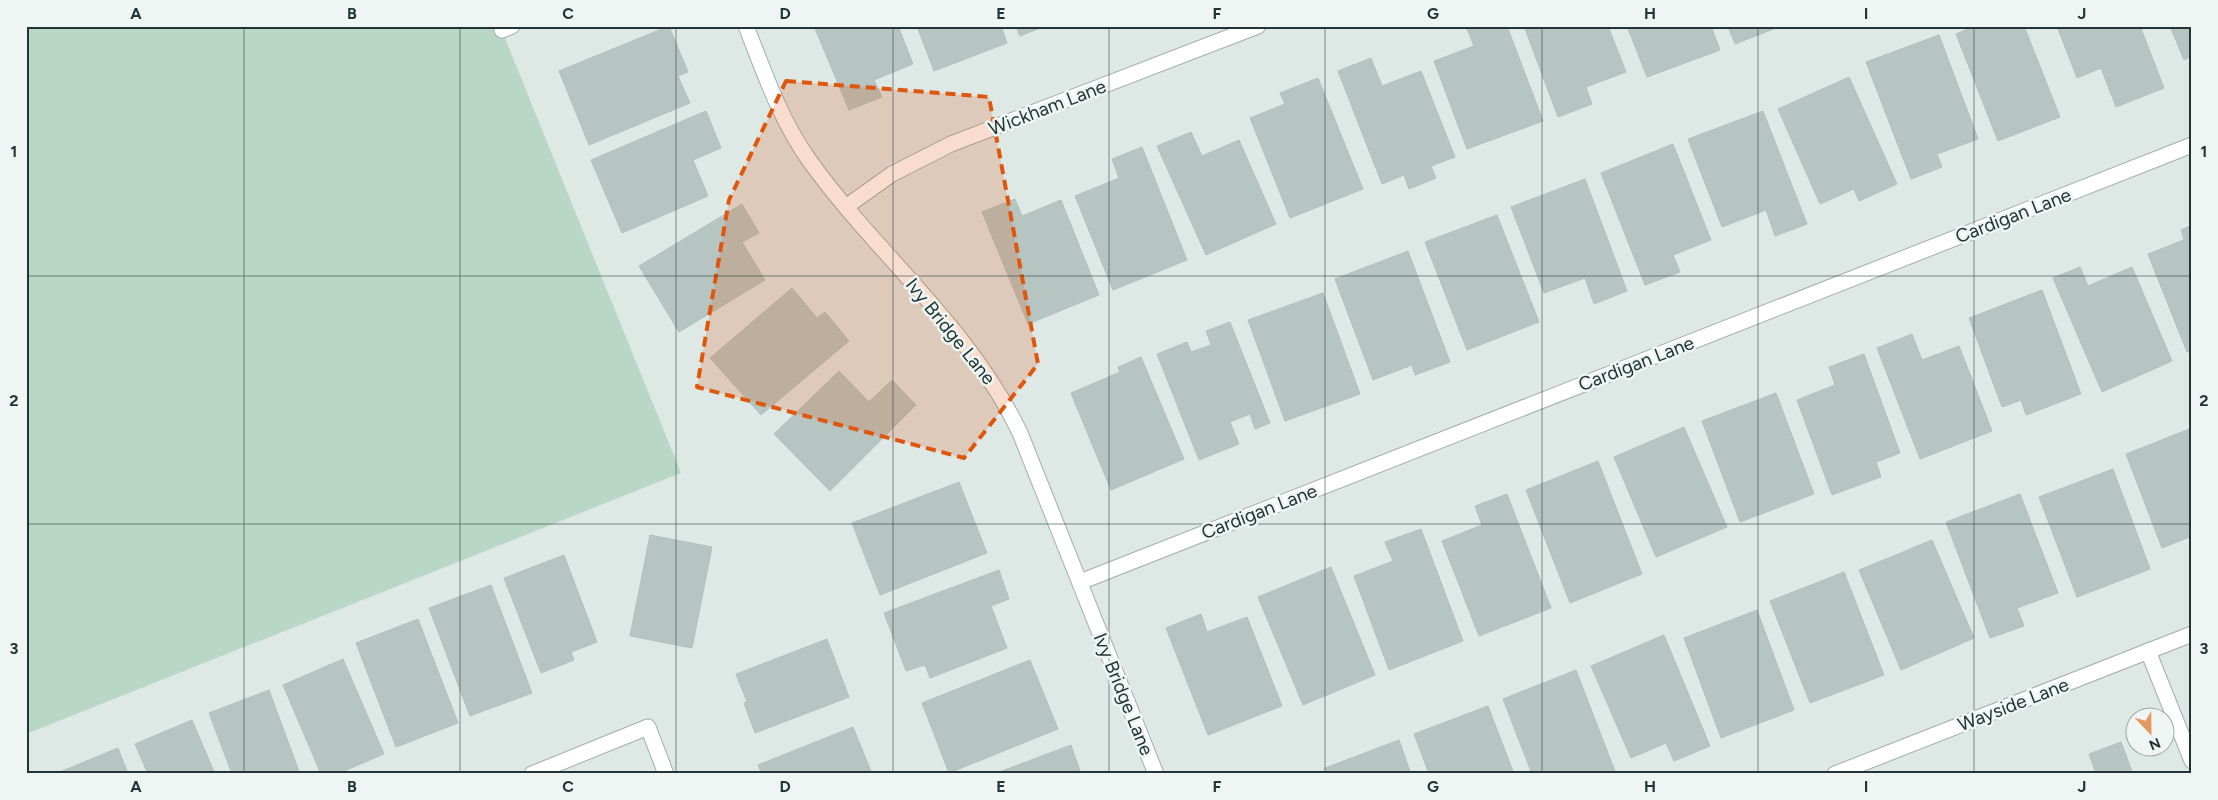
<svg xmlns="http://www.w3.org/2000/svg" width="2218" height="800" viewBox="0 0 2218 800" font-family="Figtree,sans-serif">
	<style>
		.green { fill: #b9d7c6 }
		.building { fill: #b7c5c2; stroke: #b1c1bd }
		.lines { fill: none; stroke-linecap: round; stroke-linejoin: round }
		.minor-casing { stroke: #a2afac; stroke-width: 17 }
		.minor { stroke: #fff; stroke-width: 15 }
		.marked { fill: #de570e; fill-opacity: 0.2; stroke: #de570e; stroke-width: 4; stroke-dasharray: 10 6; stroke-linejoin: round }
		.grid { fill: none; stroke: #213634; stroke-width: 1; stroke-opacity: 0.55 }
		.labels { text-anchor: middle; stroke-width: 5; stroke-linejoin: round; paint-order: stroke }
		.street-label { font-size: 19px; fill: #213634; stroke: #eef5f3 }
		.neatline { fill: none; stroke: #213634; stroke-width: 2 }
		.grid-label { font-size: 16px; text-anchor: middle; font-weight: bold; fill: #213634 }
	</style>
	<rect width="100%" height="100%" fill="#dee8e5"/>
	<!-- green -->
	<path class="green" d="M26,26H500L681,473L26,734Z"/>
	<!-- building -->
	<g class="building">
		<path d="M669,26L688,72L678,76L690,103L589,145L559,71Z"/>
		<path d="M814,26H898L913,64L874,80L882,97L849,110Z"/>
		<path d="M917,26H1001L1007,43L934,71Z"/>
		<path d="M1016,26H1045L1020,36Z"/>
		<path d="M1466,26H1507L1543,121L1467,149L1434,61L1474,46Z"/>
		<path d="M1524,26H1608L1626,72L1586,87L1592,104L1558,117Z"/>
		<path d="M1627,26H1711L1720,50L1647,77Z"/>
		<path d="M1728,26H1781L1735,44Z"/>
		<path d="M1975,26H2024L2060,117L1998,141L1956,34Z"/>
		<path d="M2057,26H2140L2164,88L2116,107L2101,68L2077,78Z"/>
		<path d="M2170,26H2192V56L2184,60Z"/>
		<path d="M1939,35L1978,139L1937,154L1942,167L1911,179L1866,62Z"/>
		<path d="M1371,58L1382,86L1421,71L1455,157L1431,166L1436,178L1409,189L1404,175L1382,184L1338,71Z"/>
		<path d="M1849,77L1897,184L1859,201L1854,189L1820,204L1778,109Z"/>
		<path d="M1318,78L1363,189L1290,218L1250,118L1285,104L1280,93Z"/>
		<path d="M706,111L721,148L693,160L708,196L622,233L591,160Z"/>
		<path d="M1763,111L1807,224L1775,236L1766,210L1722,227L1688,139Z"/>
		<path d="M1191,132L1202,156L1239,140L1276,224L1206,255L1157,146Z"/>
		<path d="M1673,144L1711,240L1673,255L1680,272L1645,285L1601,173Z"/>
		<path d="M1142,147L1187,260L1113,290L1075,196L1119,178L1112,159Z"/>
		<path d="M1585,179L1627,291L1594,304L1585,278L1544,293L1511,207Z"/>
		<path d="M1015,199L1022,216L1061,200L1099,295L1028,324L982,212Z"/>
		<path d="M742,204L759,233L742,242L765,280L679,332L639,266Z"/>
		<path d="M1497,215L1539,322L1467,350L1425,242Z"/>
		<path d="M2192,225V350L2187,352L2148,254L2184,240L2181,230Z"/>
		<path d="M1408,251L1450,362L1415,375L1412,365L1373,380L1335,279Z"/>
		<path d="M2080,267L2088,286L2132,267L2172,361L2102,392L2053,278Z"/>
		<path d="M792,288L817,318L825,312L849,341L761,415L710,358Z"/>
		<path d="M2042,290L2081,394L2026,415L2021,400L2002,407L1969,318Z"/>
		<path d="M1323,293L1360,394L1285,421L1248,320Z"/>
		<path d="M1230,322L1270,423L1255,429L1250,414L1230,422L1239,444L1199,460L1157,354L1187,342L1191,352L1211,345L1206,331Z"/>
		<path d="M1912,334L1922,360L1959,346L1992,431L1920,459L1877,348Z"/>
		<path d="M1864,354L1900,453L1876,462L1881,477L1832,495L1797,400L1835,385L1829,367Z"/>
		<path d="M1141,357L1184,459L1111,490L1071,393L1120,372L1118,367Z"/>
		<path d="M839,371L869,402L892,380L916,405L830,491L774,434Z"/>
		<path d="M1776,393L1814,494L1740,522L1702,421Z"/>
		<path d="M1684,427L1727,527L1656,557L1614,457Z"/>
		<path d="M2192,428V536L2162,548L2126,454Z"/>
		<path d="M1598,461L1642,574L1570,603L1526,490Z"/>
		<path d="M2113,469L2150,569L2077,597L2039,497Z"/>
		<path d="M959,482L987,553L880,595L852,523Z"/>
		<path d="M1507,494L1551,608L1479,636L1442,541L1482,525L1475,506Z"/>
		<path d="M2020,494L2058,593L2017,608L2024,626L1990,638L1946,522Z"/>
		<path d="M1421,529L1463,641L1389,670L1354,576L1393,561L1385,542Z"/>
		<path d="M650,535L712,547L692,648L630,636Z"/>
		<path d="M1932,540L1974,638L1901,670L1859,570Z"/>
		<path d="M564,555L597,642L571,652L574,660L541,673L504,578Z"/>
		<path d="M1331,567L1375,675L1303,705L1258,597Z"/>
		<path d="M999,570L1009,599L991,606L1007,648L930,678L925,665L906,671L884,613Z"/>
		<path d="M1844,572L1884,675L1810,703L1770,601Z"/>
		<path d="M491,585L532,693L470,716L429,608Z"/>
		<path d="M1757,610L1794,710L1721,738L1684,638Z"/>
		<path d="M1201,614L1207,632L1247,617L1282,706L1208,735L1166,628Z"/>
		<path d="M418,619L458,723L396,747L356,643Z"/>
		<path d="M1664,635L1710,746L1674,761L1666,743L1631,758L1591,666Z"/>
		<path d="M827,639L849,697L755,733L744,703L747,702L736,674Z"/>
		<path d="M343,659L384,754L337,774H321L283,685Z"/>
		<path d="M1030,660L1058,729L949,773L922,703Z"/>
		<path d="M1576,670L1616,774H1581L1579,770L1570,774H1532L1503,699Z"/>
		<path d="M269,690L300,774H232L209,713Z"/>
		<path d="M1488,706L1514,774H1429L1414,734Z"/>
		<path d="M192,720L215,774H148L135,744Z"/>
		<path d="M853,727L872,774H762L758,765Z"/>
		<path d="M1399,740L1411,774H1327L1325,768Z"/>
		<path d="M2121,742L2133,774H2096L2089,754Z"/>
		<path d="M1071,745L1081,774H994Z"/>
		<path d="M118,748L128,774H61L60,772Z"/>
	</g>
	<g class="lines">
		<defs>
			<g id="minor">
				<path d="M746,26C764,72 780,119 809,160C877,255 969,326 1020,433L1156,774"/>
				<path d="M502,30L512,26"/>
				<path d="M847,206L892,174L951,144L1258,26"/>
				<path d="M1080,582L2192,145"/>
				<path d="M2148,651L2192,761"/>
				<path d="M532,774L648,727L666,774"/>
				<path d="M1835,774L2192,634"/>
			</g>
		</defs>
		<!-- minor casing -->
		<use href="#minor" class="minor-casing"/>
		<!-- minor -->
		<use href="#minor" class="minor"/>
	</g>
	<!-- marked area -->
	<path class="marked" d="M786,81L989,97L1038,364L964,458L697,387L729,200Z"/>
	<!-- grid -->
	<path class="grid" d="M244,26V774M460,26V774M676,26V774M893,26V774M1109,26V774M1325,26V774M1542,26V774M1758,26V774M1974,26V774M26,276H2192M26,524H2192"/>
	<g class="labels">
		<!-- street labels -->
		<g class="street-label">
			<text transform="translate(1047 107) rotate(-21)" y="7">Wickham Lane</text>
			<text transform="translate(2013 215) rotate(-21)" y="7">Cardigan Lane</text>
			<text transform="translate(951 331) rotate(51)" y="7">Ivy Bridge Lane</text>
			<text transform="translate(1636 363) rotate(-21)" y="7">Cardigan Lane</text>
			<text transform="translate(1259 511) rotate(-21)" y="7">Cardigan Lane</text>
			<text transform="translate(1124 694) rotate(68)" y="7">Ivy Bridge Lane</text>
			<text transform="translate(2013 704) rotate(-21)" y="7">Wayside Lane</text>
		</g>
	</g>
	<!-- border -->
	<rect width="2218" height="800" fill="none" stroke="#eef5f3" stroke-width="55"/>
	<!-- north arrow -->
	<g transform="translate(2150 732) rotate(158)"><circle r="24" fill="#eef5f3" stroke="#9ca9a7"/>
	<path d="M0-4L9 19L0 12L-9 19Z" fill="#e39861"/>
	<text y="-8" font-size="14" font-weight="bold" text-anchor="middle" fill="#213634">N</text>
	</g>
	<rect x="28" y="28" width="2162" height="744" class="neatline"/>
	<g class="grid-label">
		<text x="136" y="19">A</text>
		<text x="352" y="19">B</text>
		<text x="568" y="19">C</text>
		<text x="785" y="19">D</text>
		<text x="1001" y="19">E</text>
		<text x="1217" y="19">F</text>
		<text x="1433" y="19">G</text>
		<text x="1650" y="19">H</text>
		<text x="1866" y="19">I</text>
		<text x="2082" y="19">J</text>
		<text x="14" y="157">1</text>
		<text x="2204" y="157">1</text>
		<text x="14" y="406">2</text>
		<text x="2204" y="406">2</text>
		<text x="14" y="654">3</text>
		<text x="2204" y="654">3</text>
		<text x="136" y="792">A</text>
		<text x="352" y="792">B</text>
		<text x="568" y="792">C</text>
		<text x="785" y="792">D</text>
		<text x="1001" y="792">E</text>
		<text x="1217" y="792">F</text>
		<text x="1433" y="792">G</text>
		<text x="1650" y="792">H</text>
		<text x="1866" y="792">I</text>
		<text x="2082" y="792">J</text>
	</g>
</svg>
